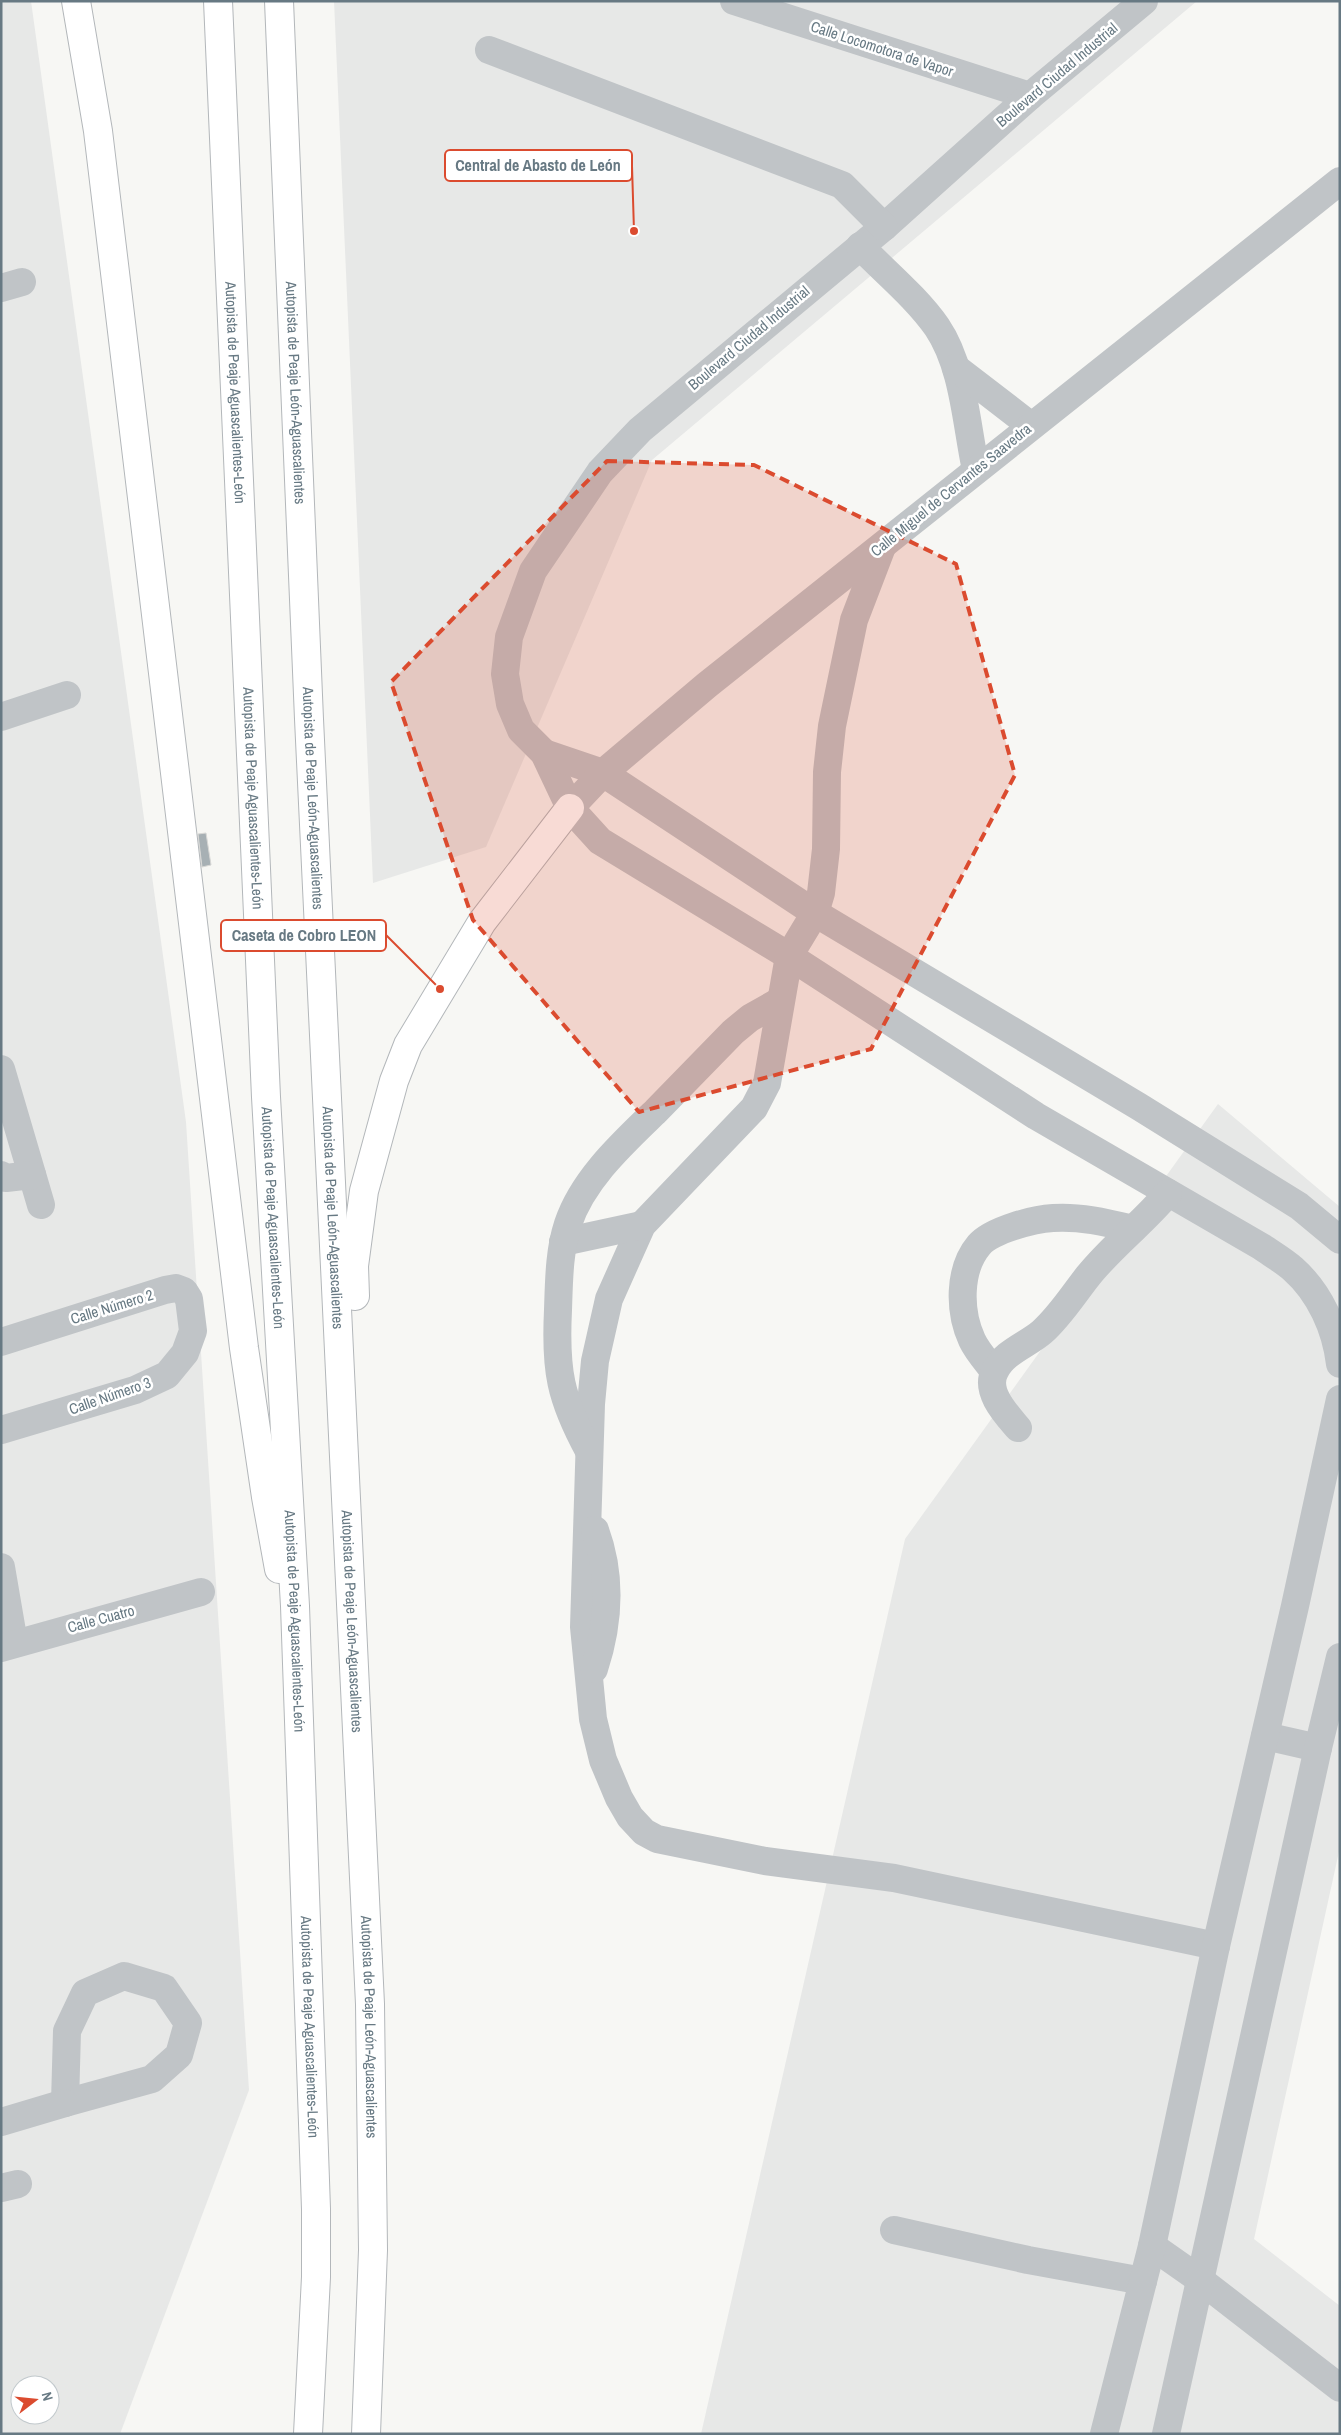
<svg xmlns="http://www.w3.org/2000/svg" width="1341" height="2435" viewBox="0 0 1341 2435" font-family="'Archivo Narrow',sans-serif">
	<style>
		.built { fill: #e7e8e7; fill-rule: evenodd }
		.building { fill: #a7b0b4; stroke: #d8d8d6 }
		.lines { fill: none; stroke-linecap: round; stroke-linejoin: round }
		.highway-casing { stroke: #b3b7ba; stroke-width: 30 }
		.minor { stroke: #c0c4c7; stroke-width: 28 }
		.highway { stroke: #fff; stroke-width: 28 }
		.marked { fill: #db4b2f; fill-opacity: 0.2; stroke: #db4b2f; stroke-width: 4; stroke-dasharray: 10 6; stroke-linejoin: round }
		.labels { text-anchor: middle; stroke-width: 5; stroke-linejoin: round; paint-order: stroke }
		.street-label { font-size: 15px; fill: #677983; stroke: #fff }
		.leader { fill: none; stroke: #db4b2f; stroke-width: 2 }
		.callout-dot { fill: #db4b2f; stroke: #fff; stroke-width: 2 }
		.callout { fill: #fff; stroke: #db4b2f; stroke-width: 2 }
		.callout-label { font-size: 16px; text-anchor: middle; font-weight: bold; fill: #677983 }
	</style>
	<rect width="100%" height="100%" fill="#f7f7f4"/>
	<!-- built -->
	<g class="built">
		<path d="M1,1H31L186,1122L249,2090L120,2434H1ZM20,2385H50V2415H20Z"/>
		<path d="M334,1H1197L652,460L486,847L373,883Z"/>
		<path d="M1218,1104L1340,1207V1847L1254,2239L1340,2306V2434H701L905,1539Z"/>
	</g>
	<!-- building -->
	<path class="building" d="M206,833L211,865L202,867L198,834Z"/>
	<g class="lines">
		<defs>
			<g id="highway">
				<path d="M76,1L98,131L244,1348L266,1497L279,1569"/>
				<path id="s1" d="M218,1L266,1097L295,1606L316,2209V2277L308,2434"/>
				<path id="s2" d="M279,1L309,719L370,2004L373,2250L366,2434"/>
				<path d="M355,1296L354,1266L364,1191L394,1081L408,1045L482,922L570,808"/>
			</g>
		</defs>
		<!-- highway casing -->
		<use href="#highway" class="highway-casing"/>
		<!-- minor -->
		<g class="minor">
			<path d="M734,1L1030,96"/>
			<path d="M1144,1L1030,96L884,227L640,430L600,472L533,571L509,637L505,674L510,704L521,730L544,753L570,808L600,841L789,956L1036,1116L1262,1247C1272,1254 1284,1261 1293,1269C1320,1293 1336,1329 1340,1364"/>
			<path d="M489,50L842,185L884,227"/>
			<path d="M860,246C885,272 916,297 937,327C964,367 966,424 976,470"/>
			<path d="M1,288L22,282"/>
			<path d="M956,368L1030,425"/>
			<path d="M882,547L854,620L832,726L827,772L826,849L821,893L815,913L789,956L767,1083L754,1108L642,1225L609,1299L595,1361L591,1404L584,1627L593,1719L603,1760L619,1798L630,1817L644,1832L657,1839L765,1861L894,1878L1216,1946"/>
			<path d="M1,717L67,695"/>
			<path d="M544,753L603,773L815,913L1138,1106L1299,1206L1340,1240"/>
			<path d="M570,808L603,773L707,685L1340,181"/>
			<path d="M1,1069L41,1205"/>
			<path d="M1,1175L6,1178L32,1175"/>
			<path d="M563,1242L642,1225"/>
			<path d="M1,1342L165,1290L176,1288L184,1291L189,1299L193,1331L185,1353L167,1375L135,1390L1,1430"/>
			<path d="M994,1371C987,1362 977,1351 972,1340C959,1312 958,1270 979,1245C992,1230 1034,1219 1053,1218C1080,1216 1108,1223 1133,1229"/>
			<path d="M1018,1428C1006,1414 984,1391 995,1371C1004,1352 1027,1345 1042,1332C1060,1316 1073,1295 1088,1276C1112,1246 1143,1223 1168,1193"/>
			<path d="M589,1451C560,1398 555,1370 558,1310C559,1281 559,1251 568,1224C583,1179 623,1143 656,1111C681,1085 707,1059 733,1032L750,1018L780,1001"/>
			<path d="M1,1567L14,1643"/>
			<path d="M1,1648L201,1592"/>
			<path d="M594,1669C609,1623 612,1576 595,1530"/>
			<path d="M1265,1736L1318,1748"/>
			<path d="M124,1976L164,1988L188,2023L179,2055L152,2079L65,2103L67,2031L85,1993Z"/>
			<path d="M1,2122L65,2103"/>
			<path d="M1,2188L18,2184"/>
			<path d="M894,2230L1028,2260L1143,2281"/>
			<path d="M1152,2246L1199,2279L1340,2388"/>
			<path d="M1104,2434L1152,2246L1216,1946L1295,1606L1340,1399"/>
			<path d="M1166,2434L1318,1748L1340,1657"/>
		</g>
		<!-- highway -->
		<use href="#highway" class="highway"/>
	</g>
	<!-- marked area -->
	<path class="marked" d="M607,461L754,465L956,564L1015,775L871,1049L639,1112L473,920L391,682Z"/>
	<g class="labels">
		<!-- street labels -->
		<g class="street-label">
			<text transform="translate(882 49) rotate(18)" y="5">Calle Locomotora de Vapor</text>
			<text transform="translate(1057 75) rotate(-40)" y="5">Boulevard Ciudad Industrial</text>
			<text transform="translate(749 338) rotate(-40)" y="5">Boulevard Ciudad Industrial</text>
			<text dy="5" stroke="none"><textPath href="#s1" startOffset="392">Autopista de Peaje Aguascalientes-León</textPath></text>
			<text dy="5" stroke="none"><textPath href="#s2" startOffset="392">Autopista de Peaje León-Aguascalientes</textPath></text>
			<text transform="translate(951 490) rotate(-39)" y="5">Calle Miguel de Cervantes Saavedra</text>
			<text dy="5" stroke="none"><textPath href="#s1" startOffset="798">Autopista de Peaje Aguascalientes-León</textPath></text>
			<text dy="5" stroke="none"><textPath href="#s2" startOffset="798">Autopista de Peaje León-Aguascalientes</textPath></text>
			<text dy="5" stroke="none"><textPath href="#s2" startOffset="1218">Autopista de Peaje León-Aguascalientes</textPath></text>
			<text dy="5" stroke="none"><textPath href="#s1" startOffset="1218">Autopista de Peaje Aguascalientes-León</textPath></text>
			<text transform="translate(112 1307) rotate(-17)" y="5">Calle Número 2</text>
			<text transform="translate(110 1396) rotate(-19)" y="5">Calle Número 3</text>
			<text transform="translate(101 1619) rotate(-15)" y="5">Calle Cuatro</text>
			<text dy="5" stroke="none"><textPath href="#s1" startOffset="1622">Autopista de Peaje Aguascalientes-León</textPath></text>
			<text dy="5" stroke="none"><textPath href="#s2" startOffset="1622">Autopista de Peaje León-Aguascalientes</textPath></text>
			<text dy="5" stroke="none"><textPath href="#s1" startOffset="2028">Autopista de Peaje Aguascalientes-León</textPath></text>
			<text dy="5" stroke="none"><textPath href="#s2" startOffset="2028">Autopista de Peaje León-Aguascalientes</textPath></text>
		</g>
	</g>
	<!-- callouts -->
	<path class="leader" d="M634 231L632 166M440 989L386 935"/>
	<g class="callout-dot">
		<circle cx="634" cy="231" r="5"/>
		<circle cx="440" cy="989" r="5"/>
	</g>
	<g class="callout">
		<rect x="445" y="150" width="187" height="31" rx="5"/>
		<rect x="221" y="920" width="165" height="31" rx="5"/>
	</g>
	<g class="callout-label">
		<text x="538" y="171">Central de Abasto de León</text>
		<text x="304" y="941">Caseta de Cobro LEON</text>
	</g>
	<!-- border -->
	<rect width="1341" height="2435" fill="none" stroke="#677983" stroke-width="5"/>
	<!-- north arrow -->
	<g transform="translate(35 2400) rotate(74)"><circle r="24" fill="#ffffff" stroke="#c2c9cd"/>
	<path d="M0-4L9 19L0 12L-9 19Z" fill="#db4b2f"/>
	<text y="-8" font-size="14" font-weight="bold" text-anchor="middle" fill="#677983">N</text>
	</g>
</svg>
